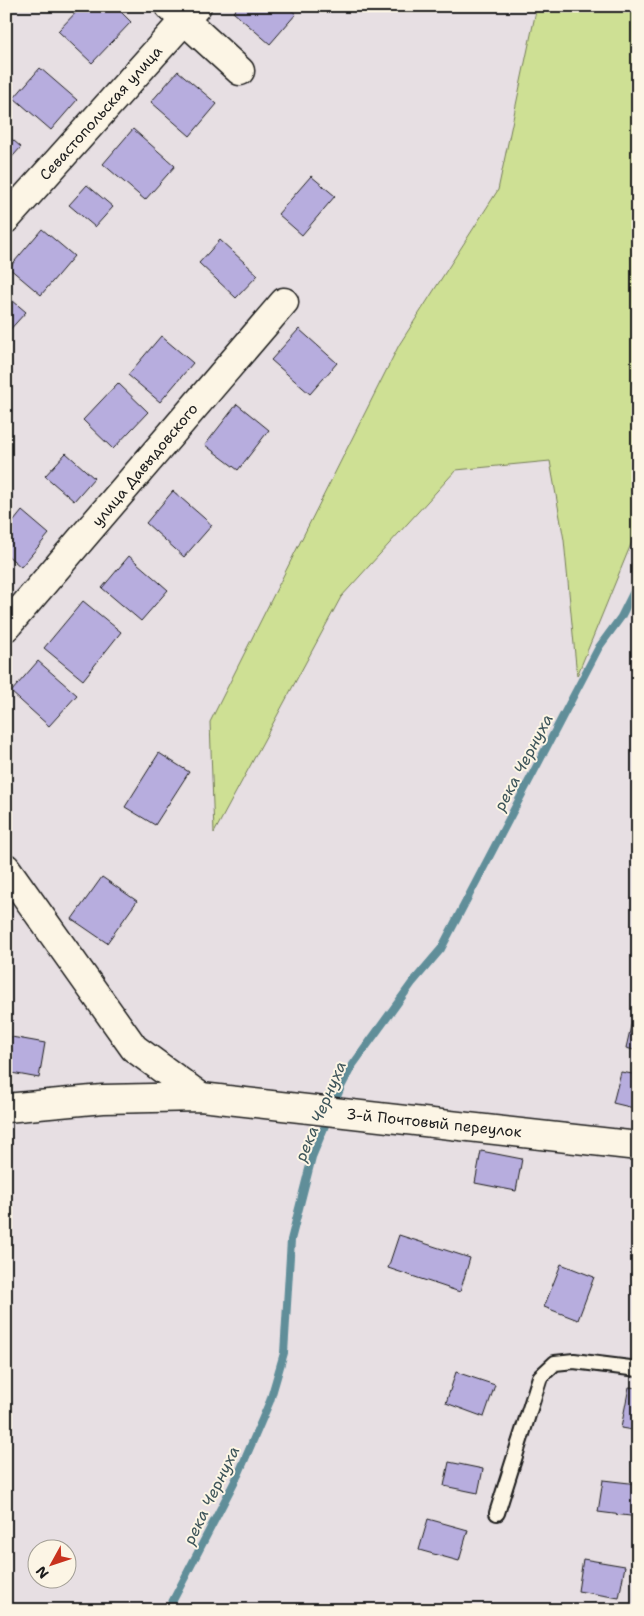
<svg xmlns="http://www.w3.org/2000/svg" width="644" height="1616" viewBox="0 0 644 1616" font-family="'Shantell Sans',sans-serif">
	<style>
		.green { fill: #cee094; stroke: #757e58 }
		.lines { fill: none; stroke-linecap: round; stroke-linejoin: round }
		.stream { stroke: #608e99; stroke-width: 8 }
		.building { fill: #b7adde; stroke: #1c1c1c }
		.service-casing { stroke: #1c1c1c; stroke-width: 18 }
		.minor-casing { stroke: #1c1c1c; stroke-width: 31 }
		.service { stroke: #fcf5e5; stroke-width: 14 }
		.minor { stroke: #fcf5e5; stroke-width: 28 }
		.labels { text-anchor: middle; stroke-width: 4; stroke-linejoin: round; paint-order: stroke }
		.street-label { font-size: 15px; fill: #1c1c1c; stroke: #fcf5e5 }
		.water-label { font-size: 16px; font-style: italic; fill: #3e555a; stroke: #fcf5e5 }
	</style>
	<rect width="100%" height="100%" fill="#e7dfe3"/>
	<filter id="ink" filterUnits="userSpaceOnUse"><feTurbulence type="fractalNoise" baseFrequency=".02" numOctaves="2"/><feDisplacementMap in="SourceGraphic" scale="10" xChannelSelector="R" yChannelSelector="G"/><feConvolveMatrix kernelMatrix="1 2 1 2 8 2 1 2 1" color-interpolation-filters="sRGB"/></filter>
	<g filter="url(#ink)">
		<!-- green -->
		<path class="green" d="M537,6H638V527L577,676L564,540L550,461L456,470L341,597L214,833L210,722L399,345L498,190Z"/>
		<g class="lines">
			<!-- stream -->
			<path class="stream" d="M168,1610L239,1473L270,1401L284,1353L291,1240L312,1157L341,1087L352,1066L412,983L441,949L599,647L621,617L638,583"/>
		</g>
		<!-- building -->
		<g class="building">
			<path d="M82,6H115L131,22L92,63L58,31Z"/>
			<path d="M239,6H286L296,14L270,44L233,12Z"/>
			<path d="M40,68L77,100L51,130L14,98Z"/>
			<path d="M178,71L217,104L190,136L151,102Z"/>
			<path d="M133,129L175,166L145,200L103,164Z"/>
			<path d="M6,134L21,147L6,164Z"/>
			<path d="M311,176L335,196L302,235L278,214Z"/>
			<path d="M87,185L113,207L95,227L69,205Z"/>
			<path d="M42,229L74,256L41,295L9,268Z"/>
			<path d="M220,240L258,275L236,298L199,263Z"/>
			<path d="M6,295L26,312L6,334Z"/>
			<path d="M299,329L337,363L310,394L271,360Z"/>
			<path d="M161,336L193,363L160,402L128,375Z"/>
			<path d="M118,383L148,412L113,449L83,420Z"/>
			<path d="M237,404L269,430L238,470L205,445Z"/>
			<path d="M66,453L94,478L74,501L45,476Z"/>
			<path d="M173,491L212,525L184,557L146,523Z"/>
			<path d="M22,511L49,534L21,567L6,554V531Z"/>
			<path d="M129,556L168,590L141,621L102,588Z"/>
			<path d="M83,601L121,632L83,680L44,648Z"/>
			<path d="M38,661L77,695L49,726L11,692Z"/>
			<path d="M159,753L189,772L155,825L125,807Z"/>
			<path d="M102,877L137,901L107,943L72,919Z"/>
			<path d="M633,1017L638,1018V1051L626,1048Z"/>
			<path d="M6,1036L45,1043L39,1078L6,1072Z"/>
			<path d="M621,1072L638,1075V1109L613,1103Z"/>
			<path d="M481,1151L522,1159L516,1191L475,1183Z"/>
			<path d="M399,1235L470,1258L460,1292L388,1268Z"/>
			<path d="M561,1264L594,1277L578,1320L544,1307Z"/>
			<path d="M456,1372L495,1385L484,1417L446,1403Z"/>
			<path d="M629,1387L638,1388V1431L621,1428Z"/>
			<path d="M449,1462L483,1469L478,1493L444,1486Z"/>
			<path d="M603,1480L638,1484V1517L598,1512Z"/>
			<path d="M428,1519L468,1530L459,1561L419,1550Z"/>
			<path d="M583,1559L625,1566L619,1598L578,1591Z"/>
		</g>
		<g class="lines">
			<defs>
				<path id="service" d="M497,1513L540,1377L555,1363L574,1361L638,1369"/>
				<g id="minor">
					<path d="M169,6L240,71"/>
					<path d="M6,219L197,6"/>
					<path d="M6,627L284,302"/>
					<path d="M6,868L134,1048L201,1097"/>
					<path d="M6,1108L103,1099L201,1097L638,1146"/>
				</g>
			</defs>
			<!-- service casing -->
			<use href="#service" class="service-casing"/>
			<!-- minor casing -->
			<use href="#minor" class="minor-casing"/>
			<!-- service -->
			<use href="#service" class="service"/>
			<!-- minor -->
			<use href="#minor" class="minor"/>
		</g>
	</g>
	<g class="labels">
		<!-- street labels -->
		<g class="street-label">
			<text transform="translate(101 113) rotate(-48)" y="5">Севастопольская улица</text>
			<text transform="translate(145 465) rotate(-50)" y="5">улица Давыдовского</text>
			<text transform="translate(434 1123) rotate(6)" y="5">3-й Почтовый переулок</text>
		</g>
		<!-- water labels -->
		<g class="water-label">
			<text transform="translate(523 762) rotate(-62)" y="6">река Чернуха</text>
			<text transform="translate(320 1111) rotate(-67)" y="6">река Чернуха</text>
			<text transform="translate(211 1495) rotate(-64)" y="6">река Чернуха</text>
		</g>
	</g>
	<!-- margin -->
	<rect width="644" height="1616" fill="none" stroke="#fcf5e5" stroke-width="25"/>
	<rect x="12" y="12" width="619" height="1591" fill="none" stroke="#1c1c1c" stroke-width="2" filter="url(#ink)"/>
	<!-- north arrow -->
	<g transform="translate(52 1564) rotate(230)"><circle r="24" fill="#fcf5e5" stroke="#a29e95"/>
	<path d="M0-4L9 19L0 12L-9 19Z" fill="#c8321e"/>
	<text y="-8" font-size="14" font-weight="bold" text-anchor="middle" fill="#1c1c1c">N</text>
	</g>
</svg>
